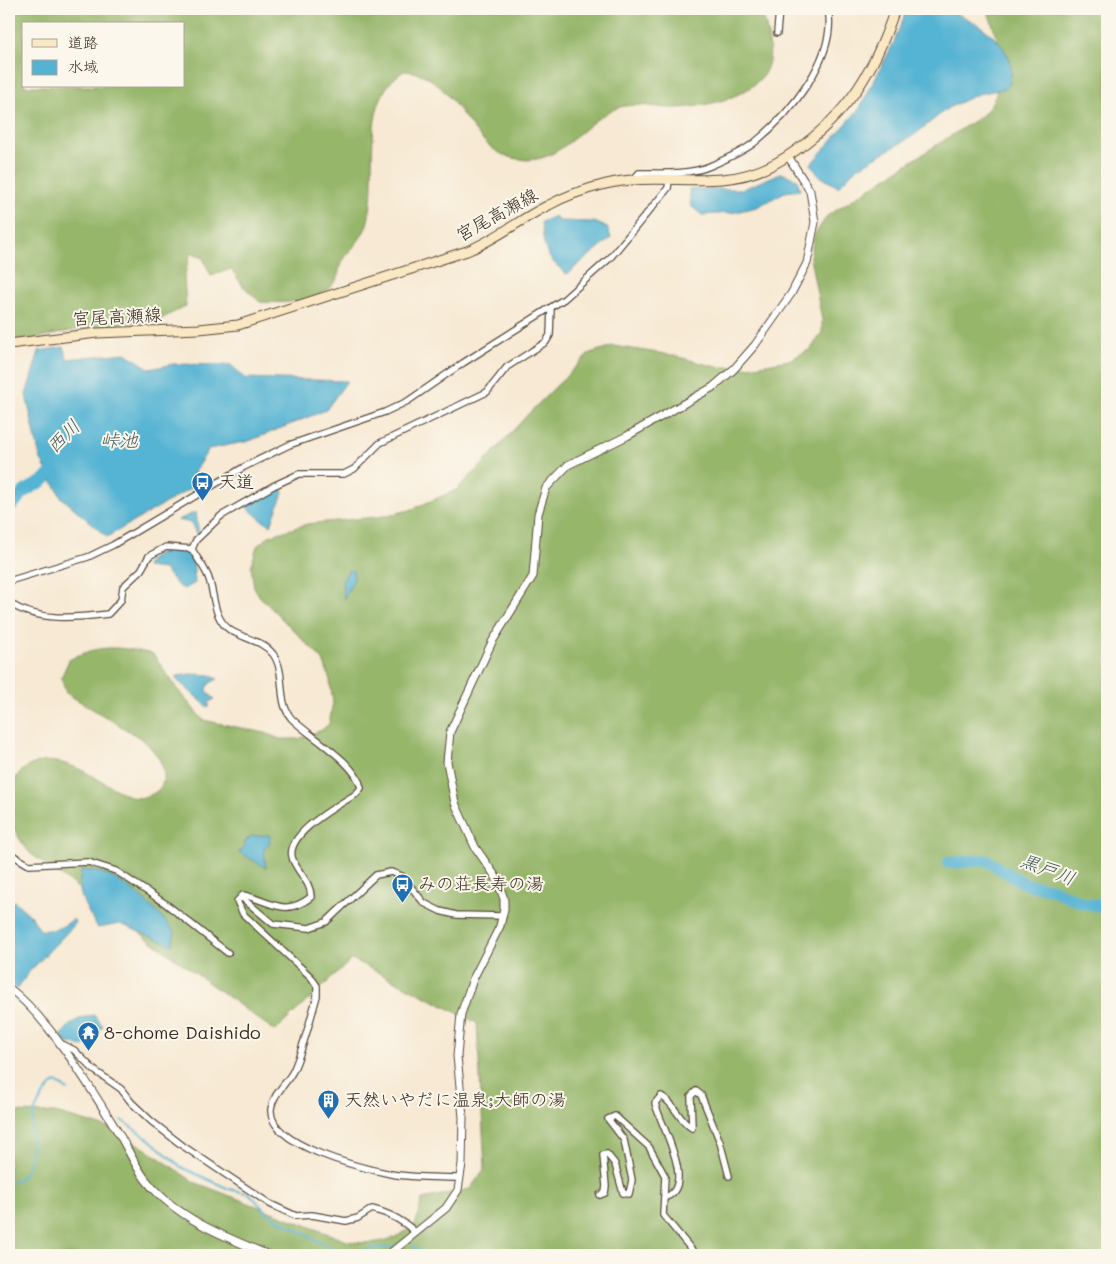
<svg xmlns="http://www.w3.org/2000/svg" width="1116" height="1264" viewBox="0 0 1116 1264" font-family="Mali,'Klee One',sans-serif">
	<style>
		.forest { fill: #96b66a; stroke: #687044; fill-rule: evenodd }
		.water { fill: #54b3d3; stroke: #486e78 }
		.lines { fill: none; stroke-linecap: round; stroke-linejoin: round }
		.stream { stroke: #54b3d3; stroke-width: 2 }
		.river { stroke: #54b3d3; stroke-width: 12 }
		.minor-casing { stroke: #574739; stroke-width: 8 }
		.tertiary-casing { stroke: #574739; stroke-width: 9 }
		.secondary-casing { stroke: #574739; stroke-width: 11 }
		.minor { stroke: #fff; stroke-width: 5.5 }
		.tertiary { stroke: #fff; stroke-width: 7 }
		.secondary { stroke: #fae7c3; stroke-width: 9 }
		.labels { text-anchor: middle; stroke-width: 4; stroke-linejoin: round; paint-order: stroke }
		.street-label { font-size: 18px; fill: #3b2a1e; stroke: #fbf7ec }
		.poi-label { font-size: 18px; fill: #3b2a1e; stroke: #fbf7ec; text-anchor: start }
		.water-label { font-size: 19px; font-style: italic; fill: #445a5d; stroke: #fbf7ec }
	</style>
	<rect width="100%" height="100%" fill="#fbf7ec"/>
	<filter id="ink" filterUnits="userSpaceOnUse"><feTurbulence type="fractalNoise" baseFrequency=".02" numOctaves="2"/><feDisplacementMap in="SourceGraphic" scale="10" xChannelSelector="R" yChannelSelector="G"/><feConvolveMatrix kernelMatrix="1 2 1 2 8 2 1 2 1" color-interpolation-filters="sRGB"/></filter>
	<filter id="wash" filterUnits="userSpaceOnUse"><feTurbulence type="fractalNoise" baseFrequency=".0096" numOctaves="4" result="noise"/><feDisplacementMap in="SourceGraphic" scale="20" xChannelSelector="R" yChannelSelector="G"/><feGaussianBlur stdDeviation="1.12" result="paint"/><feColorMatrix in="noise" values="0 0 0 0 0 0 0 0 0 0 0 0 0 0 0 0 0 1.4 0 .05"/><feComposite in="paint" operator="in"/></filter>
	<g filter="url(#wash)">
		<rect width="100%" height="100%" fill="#f7e9d3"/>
		<!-- forest -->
		<g class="forest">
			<path d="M9,9H762C765,25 772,45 769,61C763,97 700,109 670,108C652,107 635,102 617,108C576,124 560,172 509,157C466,144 452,70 404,71C356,100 381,179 367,224C362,240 350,249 342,262C338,267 340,274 336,280C321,304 284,303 260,302L243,286L231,269L211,276L203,258L191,252L184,277L186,306L159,320L80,329L9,344ZM24,24H184V86H24Z"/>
			<path d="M987,9H1107V1255H9V1112L55,1113L112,1129L146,1149L194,1182L347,1241C374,1246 394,1241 415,1225L422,1199L470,1189L485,1168L477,1023L352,959L275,1031L30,853C16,836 3,814 10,790C14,778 21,768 34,764C62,754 92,776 115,789C122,792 129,797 136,798C143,798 152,795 157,791C175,774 155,751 142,739L66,693L61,678L69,660C100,643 120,647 153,654L181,694L203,720L265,733L280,739H298L322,730L329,724L333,703L330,680L323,660L260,597L254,587L251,567L257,546L269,536L307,524L385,516L410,510L456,490L482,465L529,413L590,353L613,346L671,355L717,367H749L789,360L811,349L822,332V320L810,257L815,234L827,216L983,115C1012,82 1001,46 987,9Z"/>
		</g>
		<!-- water -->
		<g class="water">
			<path d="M907,9C917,9 929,7 939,9C972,14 1027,50 1007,88L978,94L948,108L913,136L857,168L838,187L818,175L811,164L860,108L894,42Z"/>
			<path d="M781,173L797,179L800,190L785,192L757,207L731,213L702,215L691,206L689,189H743Z"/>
			<path d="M555,216L560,221L594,222L607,227L611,238L567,274C544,256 545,251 541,222Z"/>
			<path d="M64,347L67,359L126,353L150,369L173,364L231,365L245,378L347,381L326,410L249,441L209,449L195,470L193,487L107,537L61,497L40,458L26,395L39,351Z"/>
			<path d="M281,485L283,493L271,525L263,521L244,505Z"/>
			<path d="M196,512L199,535L197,536L191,523L178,520Z"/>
			<path d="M165,550L186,551L193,558L195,583L185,589L178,586L164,569L146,567L149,560Z"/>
			<path d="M353,570L354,579L344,599L342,582L348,571Z"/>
			<path d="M191,674L211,675L218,679L210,683L207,688L208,693L215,699L209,702V708L177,680V676Z"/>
			<path d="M270,835L269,844L264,849L266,868L239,852L245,846V841L252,836Z"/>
			<path d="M82,870C115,868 155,908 175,932L172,945L120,924L98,928C87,910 74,892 82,870Z"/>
			<path d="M14,901L31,916L40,930C54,931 63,928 73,919L76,923L29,972L17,989L9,984V905Z"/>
			<path d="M94,1015L103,1026L84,1047L64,1042L62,1035C70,1022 80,1017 94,1015Z"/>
		</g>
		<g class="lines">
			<!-- stream -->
			<g class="stream">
				<path d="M121,1120L150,1140L181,1167L229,1189L250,1194L267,1213L343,1255L374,1248L393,1247"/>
				<path d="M9,1181L17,1180C36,1170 29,1135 33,1117C36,1105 46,1089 56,1082L68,1090"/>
				<path d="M413,1246L426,1255"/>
			</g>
			<!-- river -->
			<g class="river">
				<path d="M9,509L25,491L43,481L60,464"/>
				<path d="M948,863L986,860L1025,884L1052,889L1083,903L1107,907"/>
			</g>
		</g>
	</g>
	<g filter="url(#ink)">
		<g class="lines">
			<defs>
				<g id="minor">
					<path d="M777,33L779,9"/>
					<path d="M633,180L639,173C661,173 690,175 710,166C724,160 742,152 754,143C789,115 838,57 828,9"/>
					<path d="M9,581L88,557L113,545L244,467L289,445L385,412L408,401L463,363L564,299L610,258L668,188L669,181"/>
					<path d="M9,603C38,622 75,618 108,614L121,600L123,587L141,570L149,556L166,547L192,549"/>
					<path d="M9,853L29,865L88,862L116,871L166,904L228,953"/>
					<path d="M241,897L243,895C271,901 284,918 311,897C311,882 298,873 293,860C282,835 339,805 356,794L361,788C357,763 310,737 292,719C276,702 287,673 273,654C262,640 244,639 230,630C213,618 215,597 209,579C206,569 197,559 192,549L196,540L221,516L273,486L299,474H344L354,469L380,443L487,392L507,367L546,342L550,335L551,308"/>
					<path d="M241,897L237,901L243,914L311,977L317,986V996C310,1020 304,1046 294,1069C288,1083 273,1093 271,1109C268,1146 362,1168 391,1174C413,1178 438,1177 460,1178"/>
					<path d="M241,897L273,924L309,928L326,922L376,875L391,872L402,876L424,903L440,911L456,915L503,916"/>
					<path d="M60,1043L74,1050L94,1070L121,1089L131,1102L151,1121L183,1146L270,1204L296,1216L312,1215L346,1221L358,1218L372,1209C388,1213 404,1221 416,1233"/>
					<path d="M600,1195L605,1193L606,1186L603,1155L607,1154L615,1164L623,1193L629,1194L632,1180L624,1140L608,1119L615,1116L649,1147L665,1176L663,1215L696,1255"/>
					<path d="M666,1197C697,1185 659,1122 655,1103L661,1096C674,1102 678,1120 692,1128L691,1096L696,1091L701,1095L720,1142L729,1176"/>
				</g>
				<g id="tertiary">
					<path d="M9,988C49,1018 92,1090 119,1134C128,1149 135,1166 146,1180C176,1218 225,1237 269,1255"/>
					<path d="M388,1255L446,1208L458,1190L462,1164L463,1117L457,1056L461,1014L473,979L500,926L504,909V899L496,877L475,847L455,803L447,762L450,732L492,642L533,576L538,514L546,488L568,465L627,436L713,387L734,369L755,345L791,294L807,263L815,222L810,191L788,156"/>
				</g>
				<path id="secondary" d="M9,344L97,333L199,329L238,325L467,251C497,239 520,219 549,205C567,195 586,189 606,184C643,175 684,182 722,179C750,177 773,167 795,151C848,114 875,70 895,9"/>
			</defs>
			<!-- minor casing -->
			<use href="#minor" class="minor-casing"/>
			<!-- tertiary casing -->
			<use href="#tertiary" class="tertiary-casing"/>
			<!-- secondary casing -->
			<use href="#secondary" class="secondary-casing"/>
			<!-- minor -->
			<use href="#minor" class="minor"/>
			<!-- tertiary -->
			<use href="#tertiary" class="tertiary"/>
			<!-- secondary -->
			<use href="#secondary" class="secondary"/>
		</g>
	</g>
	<!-- icons -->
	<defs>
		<symbol id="bus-pin" viewBox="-11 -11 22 30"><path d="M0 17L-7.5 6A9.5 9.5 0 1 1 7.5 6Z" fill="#1f6fb2" stroke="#fbf7ec"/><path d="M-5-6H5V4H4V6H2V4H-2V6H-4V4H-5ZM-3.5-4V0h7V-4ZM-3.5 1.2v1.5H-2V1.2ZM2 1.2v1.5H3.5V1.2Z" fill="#fff"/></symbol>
		<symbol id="temple-pin" viewBox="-11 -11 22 30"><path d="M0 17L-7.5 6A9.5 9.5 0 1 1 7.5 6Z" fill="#1f6fb2" stroke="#fbf7ec"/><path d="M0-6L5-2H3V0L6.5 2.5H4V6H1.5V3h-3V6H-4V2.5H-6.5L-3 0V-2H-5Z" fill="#fff"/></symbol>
		<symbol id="building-pin" viewBox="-11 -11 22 30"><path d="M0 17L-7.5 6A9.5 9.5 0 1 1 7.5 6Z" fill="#1f6fb2" stroke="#fbf7ec"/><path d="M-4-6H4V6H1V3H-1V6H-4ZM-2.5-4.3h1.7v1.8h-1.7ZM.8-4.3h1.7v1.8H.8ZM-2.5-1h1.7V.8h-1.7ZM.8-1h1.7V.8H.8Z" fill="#fff"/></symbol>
	</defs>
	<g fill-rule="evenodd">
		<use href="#bus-pin" x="190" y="470" width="25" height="34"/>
		<use href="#bus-pin" x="390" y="872" width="25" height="34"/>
		<use href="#temple-pin" x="76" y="1020" width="25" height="34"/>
		<use href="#building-pin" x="316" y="1088" width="25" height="34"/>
	</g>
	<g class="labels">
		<!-- street labels -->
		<g class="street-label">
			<text transform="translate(497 215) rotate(-29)" y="6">宮尾高瀬線</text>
			<text transform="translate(117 317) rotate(-3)" y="6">宮尾高瀬線</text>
		</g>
		<!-- poi labels -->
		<g class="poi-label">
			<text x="218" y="488">天道</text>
			<text x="418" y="890">みの荘長寿の湯</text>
			<text x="104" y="1039">8-chome Daishido</text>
			<text x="344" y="1106">天然いやだに温泉;大師の湯</text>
		</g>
		<!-- water labels -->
		<g class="water-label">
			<text transform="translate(63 436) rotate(-45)" y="7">西川</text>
			<text x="119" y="447">峠池</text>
			<text transform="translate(1048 869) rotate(21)" y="7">黒戸川</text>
		</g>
	</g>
	<!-- margin -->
	<rect width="1116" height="1264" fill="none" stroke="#fbf7ec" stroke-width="30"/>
	<!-- legend -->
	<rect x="22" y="22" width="162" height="65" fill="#fbf7ec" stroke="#aea59a"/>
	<rect x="32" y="39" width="25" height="8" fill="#fae7c3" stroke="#aea59a"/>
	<text x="68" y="48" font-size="15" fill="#3b2a1e">道路</text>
	<rect x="32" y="60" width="25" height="15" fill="#54b3d3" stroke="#aea59a"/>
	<text x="68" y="72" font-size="15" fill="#3b2a1e">水域</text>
</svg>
